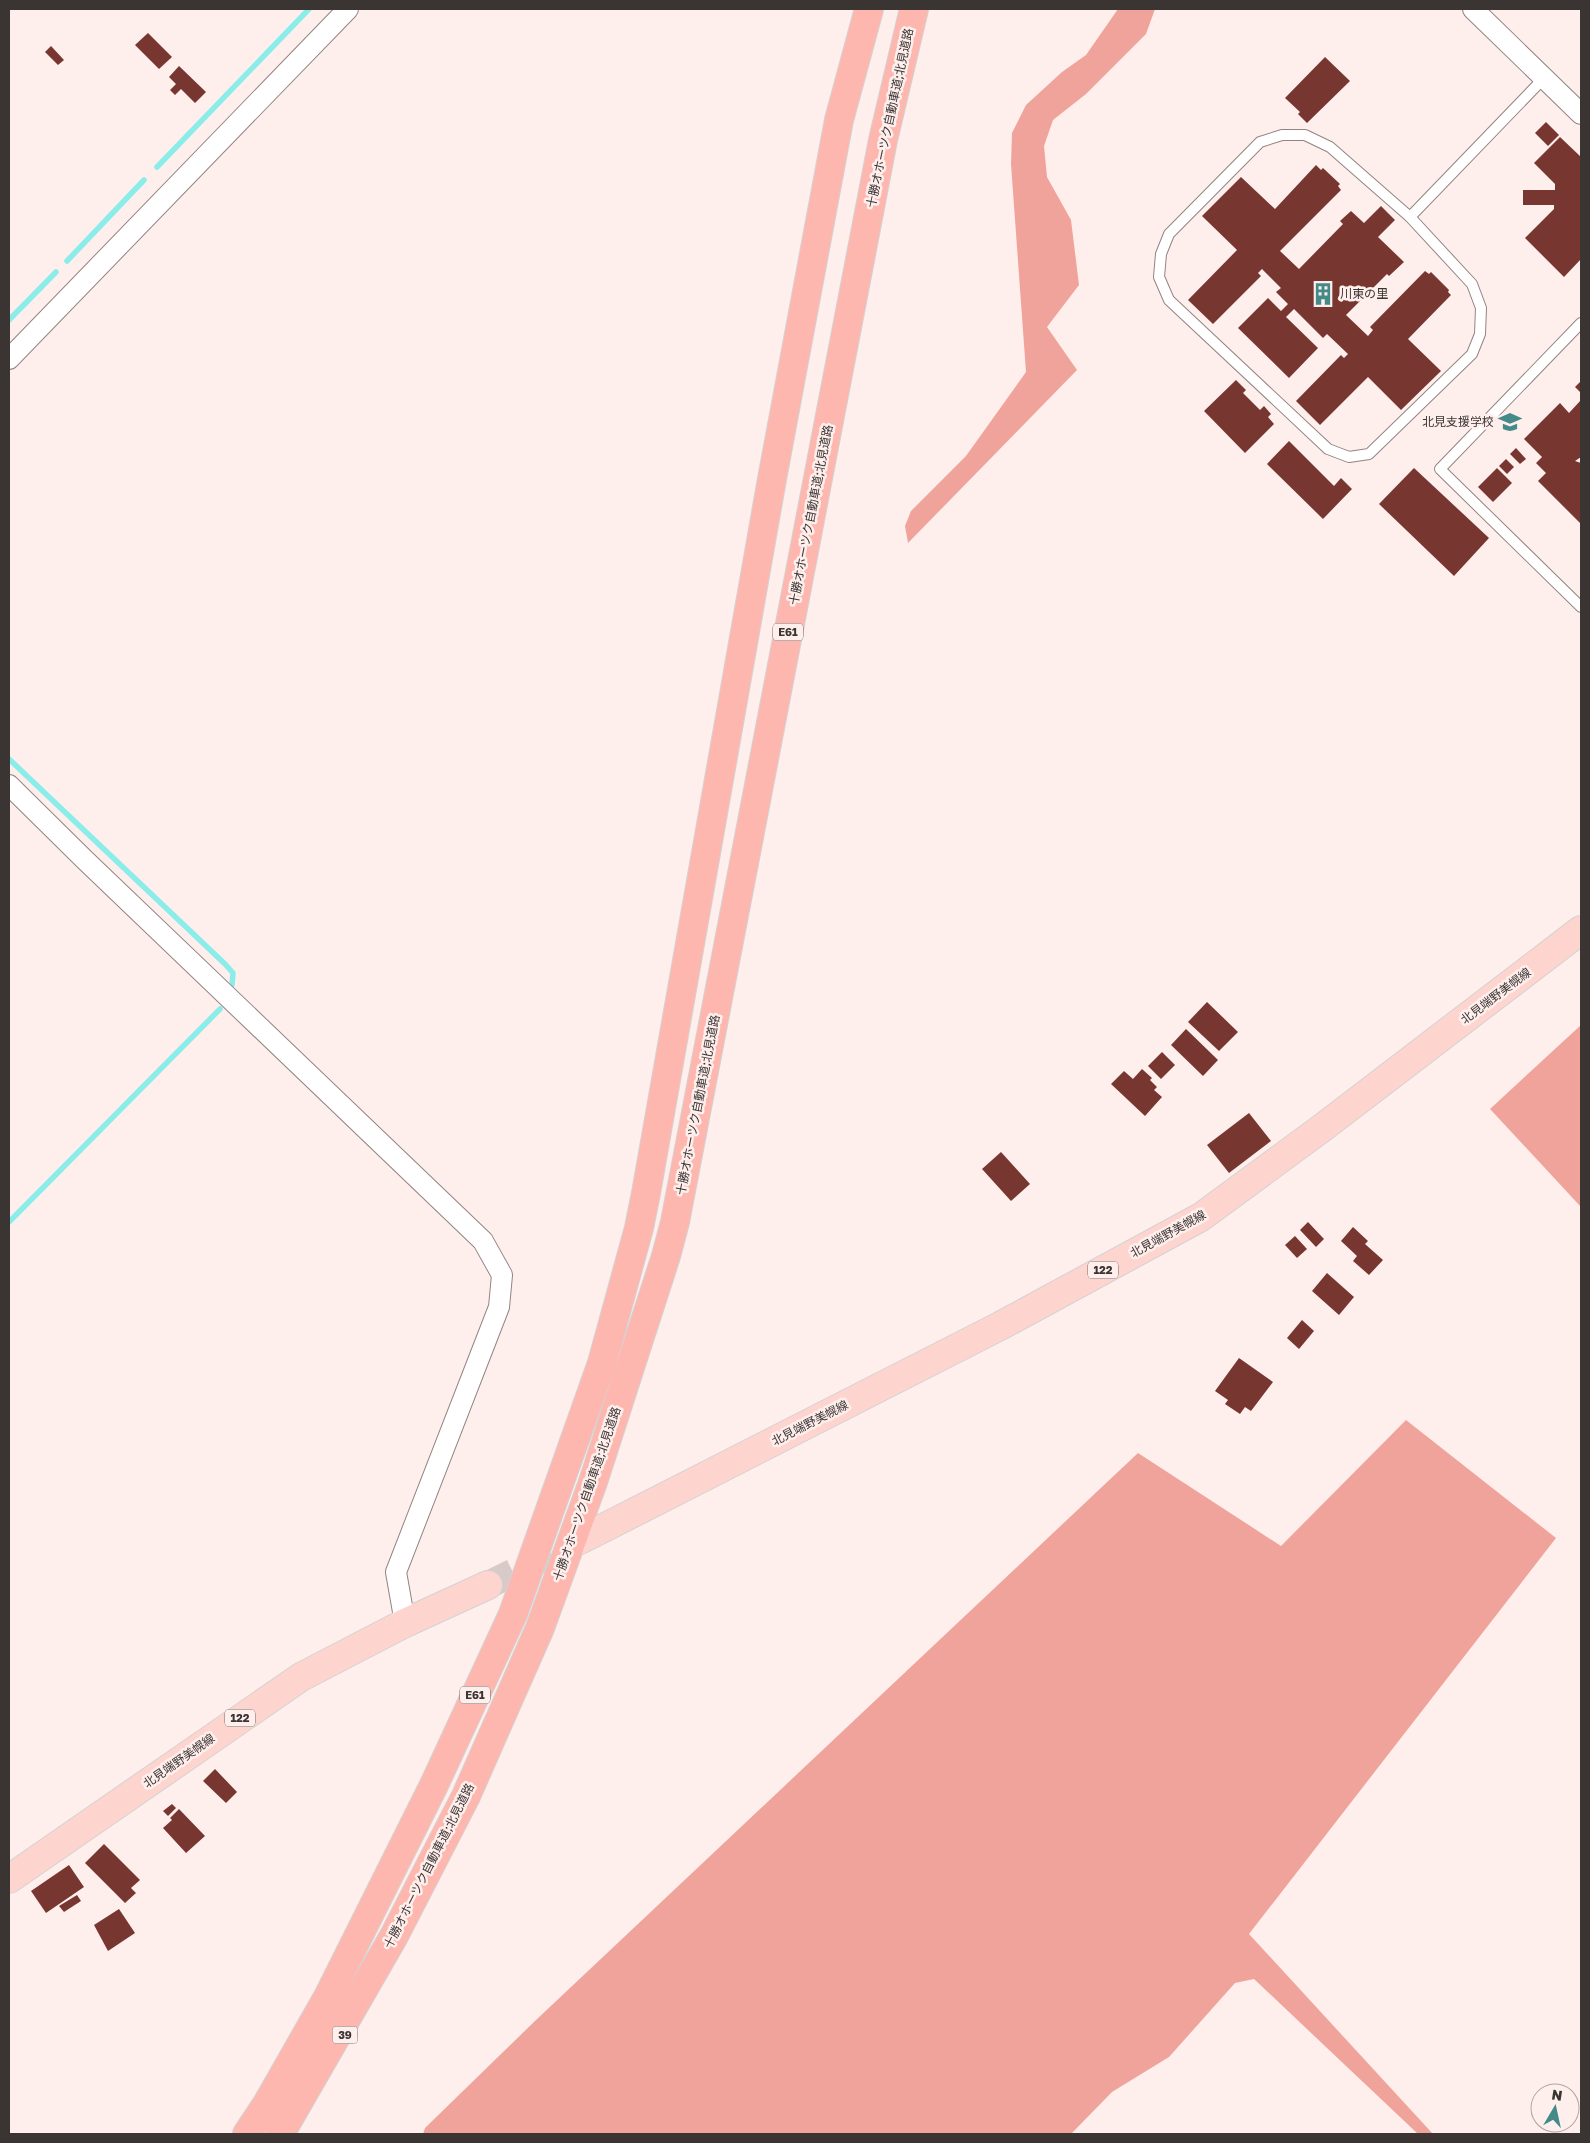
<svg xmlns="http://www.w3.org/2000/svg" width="1590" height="2143" viewBox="0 0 1590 2143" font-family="'Golos Text','Noto Sans JP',sans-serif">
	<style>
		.forest { fill: #f0a39a }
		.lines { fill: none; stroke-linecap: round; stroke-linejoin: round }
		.stream { stroke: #8bede9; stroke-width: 5.5 }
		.building { fill: #783631 }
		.primary-tunnel { stroke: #d7cac8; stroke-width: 28; stroke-dasharray: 28 14; stroke-linecap: butt }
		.lane-casing { stroke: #928482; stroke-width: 12 }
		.street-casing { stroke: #928482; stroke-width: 22 }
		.primary-casing { stroke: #d4d2d2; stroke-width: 30 }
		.highway-casing { stroke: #d4d2d2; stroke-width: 30 }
		.lane { stroke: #fff; stroke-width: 10 }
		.street { stroke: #fff; stroke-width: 20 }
		.primary { stroke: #fed4cf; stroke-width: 28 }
		.highway { stroke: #feb7af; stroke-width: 28 }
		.labels { text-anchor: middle; stroke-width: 5; stroke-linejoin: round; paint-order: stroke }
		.shield { fill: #feefed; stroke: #756c6b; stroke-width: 1 }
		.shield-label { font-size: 11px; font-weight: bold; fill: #3a3433 }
		.street-label { font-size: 12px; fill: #3a3433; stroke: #feefed }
		.poi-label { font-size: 12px; fill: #3a3433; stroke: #feefed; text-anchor: start }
	</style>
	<rect width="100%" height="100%" fill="#feefed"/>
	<!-- forest -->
	<g class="forest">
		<path d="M1118,9H1155L1146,34L1086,94L1053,120L1044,146L1047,177L1071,220L1079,285L1047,327L1077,370L908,543L905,526L911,511L966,456L1026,372L1011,164L1012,133L1026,105L1062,72L1086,55Z"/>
		<path d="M1581,1025V1207L1490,1109Z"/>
		<path d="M1406,1420L1556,1538L1249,1934L1433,2134H1418L1254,1979L1235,1983L1169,2057L1112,2092L1071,2134H423L425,2128L536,2020L1138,1453L1281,1546Z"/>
	</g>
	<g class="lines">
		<!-- stream -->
		<g class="stream">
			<path d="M157,167L309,9"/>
			<path d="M67,261L144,180"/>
			<path d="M9,320L56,272"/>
			<path d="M9,759L225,964L233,973L232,985"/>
			<path d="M9,1222L220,1009"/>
		</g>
	</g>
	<!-- building -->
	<g class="building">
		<path d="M148,33L172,57L159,69L135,45Z"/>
		<path d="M51,46L64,60L58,65L45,52Z"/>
		<path d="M1325,57L1350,81L1307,123L1298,114L1300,112L1285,98Z"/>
		<path d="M179,66L206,92L195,103L181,89L175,95L170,90L176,84L169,77Z"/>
		<path d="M1546,122L1559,135L1548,146L1535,133Z"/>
		<path d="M1560,137L1581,157V259L1564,277L1525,238L1554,209V205H1523V190H1555V184L1534,163Z"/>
		<path d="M1316,165L1321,170L1323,168L1340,184L1338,186L1341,190L1280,251L1299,269L1343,224L1340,221L1351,211L1364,223L1381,206L1395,220L1378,237L1404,262L1389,276L1387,274L1346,315L1368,336L1373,330L1370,327L1425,271L1429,274L1431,272L1449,290L1448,292L1451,295L1408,339L1441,371L1401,410L1368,377L1320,425L1296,401L1341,355L1344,358L1348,354L1327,334L1323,338L1294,309L1286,317L1318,348L1289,378L1238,328L1268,298L1281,311L1288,304L1276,292L1281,288L1262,269L1258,273L1261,276L1213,324L1188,300L1237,250L1202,216L1241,177L1275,209Z"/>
		<path d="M1236,380L1246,390L1243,393L1260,410L1264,406L1271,414L1268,417L1274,424L1245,453L1204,411Z"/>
		<path d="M1581,381V393L1575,387Z"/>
		<path d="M1581,400V457L1575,461L1581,463V524L1538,481L1546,473L1536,463L1542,457L1524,439L1560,403L1569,413Z"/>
		<path d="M1289,441L1334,486L1341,478L1352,489L1323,519L1267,464Z"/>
		<path d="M1516,448L1526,459L1520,464L1510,454Z"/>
		<path d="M1506,459L1514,467L1507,474L1499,466Z"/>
		<path d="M1414,468L1489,538L1454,576L1379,504Z"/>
		<path d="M1497,468L1512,483L1493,502L1478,487Z"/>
		<path d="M1207,1002L1238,1032L1219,1051L1188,1022Z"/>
		<path d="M1186,1029L1218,1060L1203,1076L1171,1045Z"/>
		<path d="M1162,1052L1175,1065L1161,1079L1148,1066Z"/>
		<path d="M1142,1069L1152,1078L1150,1080L1157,1087L1154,1090L1162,1097L1145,1116L1111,1084L1124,1071L1133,1079Z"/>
		<path d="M1249,1113L1271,1141L1229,1173L1207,1145Z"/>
		<path d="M1001,1152L1030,1184L1011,1201L982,1169Z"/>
		<path d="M1308,1222L1324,1239L1316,1247L1300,1230Z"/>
		<path d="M1353,1227L1368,1241L1365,1244L1383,1260L1369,1275L1353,1261L1357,1256L1341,1241Z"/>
		<path d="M1295,1236L1307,1249L1297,1258L1285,1245Z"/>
		<path d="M1327,1273L1354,1297L1339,1315L1312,1291Z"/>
		<path d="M1302,1320L1314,1331L1299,1349L1287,1338Z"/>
		<path d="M1239,1358L1273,1382L1251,1411L1245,1407L1240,1414L1225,1404L1228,1400L1215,1391Z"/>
		<path d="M215,1769L237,1792L226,1803L203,1781Z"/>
		<path d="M172,1804L176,1808L168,1816L163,1811Z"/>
		<path d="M179,1809L205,1836L186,1853L163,1828L172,1820L170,1818Z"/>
		<path d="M104,1844L140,1880L131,1888L136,1893L125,1903L85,1863Z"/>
		<path d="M69,1865L84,1887L46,1913L31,1891Z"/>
		<path d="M77,1895L81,1901L64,1912L59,1906Z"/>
		<path d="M119,1909L135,1933L108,1951L94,1925Z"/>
	</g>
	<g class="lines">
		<!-- primary-tunnel -->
		<path class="primary-tunnel" d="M488,1585L580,1540"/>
		<defs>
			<g id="lane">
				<path d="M1282,135H1305L1330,147L1410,217L1472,284L1481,308L1480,334L1472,354L1369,454L1349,457L1328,449L1169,300L1159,277L1161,254L1169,234L1260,142Z"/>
				<path d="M1410,217L1544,78"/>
				<path d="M1581,323L1440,469L1581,607"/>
			</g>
			<g id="street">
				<path d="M1473,9L1581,114"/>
				<path d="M9,359L348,9"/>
				<path d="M9,785L85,860L483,1241L502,1275L499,1307L396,1572L405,1623"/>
			</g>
			<g id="primary">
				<path d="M580,1540L1000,1326L1201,1217L1322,1128L1581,930"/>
				<path d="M9,1879L301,1677L405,1623L488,1585"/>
			</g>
			<g id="highway">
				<path d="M247,2134L267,2104L328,1997L434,1785L513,1614L602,1363L639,1228L646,1193L772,479L839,120L869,9"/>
				<path d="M280,2134L394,1936L466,1796L540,1628L593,1482L666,1256L675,1222L883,140L914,9"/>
			</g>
		</defs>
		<!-- lane casing -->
		<use href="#lane" class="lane-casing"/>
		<!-- street casing -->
		<use href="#street" class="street-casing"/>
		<!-- primary casing -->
		<use href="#primary" class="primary-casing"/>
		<!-- highway casing -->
		<use href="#highway" class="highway-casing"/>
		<!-- lane -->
		<use href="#lane" class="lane"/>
		<!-- street -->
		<use href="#street" class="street"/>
		<!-- primary -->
		<use href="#primary" class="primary"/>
		<!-- highway -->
		<use href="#highway" class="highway"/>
	</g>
	<!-- icons -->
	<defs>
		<symbol id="building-bare" viewBox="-9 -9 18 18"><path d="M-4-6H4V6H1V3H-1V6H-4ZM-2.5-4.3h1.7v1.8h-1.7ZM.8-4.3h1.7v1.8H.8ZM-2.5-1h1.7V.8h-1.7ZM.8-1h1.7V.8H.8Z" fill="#438a88" stroke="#feefed" stroke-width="2.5" paint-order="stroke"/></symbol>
		<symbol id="school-bare" viewBox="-9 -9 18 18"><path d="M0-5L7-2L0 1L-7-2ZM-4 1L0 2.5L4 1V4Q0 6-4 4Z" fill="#438a88" stroke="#feefed" stroke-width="2.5" paint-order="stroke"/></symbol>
	</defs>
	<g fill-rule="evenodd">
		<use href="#building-bare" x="1307" y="278" width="32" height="32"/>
		<use href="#school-bare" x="1494" y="406" width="32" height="32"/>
	</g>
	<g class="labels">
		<!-- shield labels -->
		<g class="shield">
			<rect x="773" y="623.5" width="30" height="17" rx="4"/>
			<rect x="1088" y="1261.5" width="30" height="17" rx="4"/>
			<rect x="460" y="1686.5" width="30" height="17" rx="4"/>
			<rect x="225" y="1709.5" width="30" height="17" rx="4"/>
			<rect x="332.5" y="2026.5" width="25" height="17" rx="4"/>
		</g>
		<g class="shield-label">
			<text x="788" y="636">E61</text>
			<text x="1103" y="1274">122</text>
			<text x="475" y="1699">E61</text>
			<text x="240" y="1722">122</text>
			<text x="345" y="2039">39</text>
		</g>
		<!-- street labels -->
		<g class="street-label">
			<text transform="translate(890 118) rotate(-78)" y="4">十勝オホーツク自動車道;北見道路</text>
			<text transform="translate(811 515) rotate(-79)" y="4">十勝オホーツク自動車道;北見道路</text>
			<text transform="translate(1496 996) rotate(-37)" y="4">北見端野美幌線</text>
			<text transform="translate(698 1105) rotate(-79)" y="4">十勝オホーツク自動車道;北見道路</text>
			<text transform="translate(1168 1234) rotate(-29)" y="4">北見端野美幌線</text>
			<text transform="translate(810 1423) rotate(-27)" y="4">北見端野美幌線</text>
			<text transform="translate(587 1494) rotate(-71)" y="4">十勝オホーツク自動車道;北見道路</text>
			<text transform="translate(179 1761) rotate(-35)" y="4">北見端野美幌線</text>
			<text transform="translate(429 1866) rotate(-63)" y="4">十勝オホーツク自動車道;北見道路</text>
		</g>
		<!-- poi labels -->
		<g class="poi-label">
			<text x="1340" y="298">川東の里</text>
			<text x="1494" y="426" text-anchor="end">北見支援学校</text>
		</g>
	</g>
	<!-- border -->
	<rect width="1590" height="2143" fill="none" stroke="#3a3433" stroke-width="20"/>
	<!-- north arrow -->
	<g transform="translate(1555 2108) rotate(9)"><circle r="24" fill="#feefed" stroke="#b0a4a3"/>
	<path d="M0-4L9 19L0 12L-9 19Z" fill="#438a88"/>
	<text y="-8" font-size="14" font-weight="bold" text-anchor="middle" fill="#3a3433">N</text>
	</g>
</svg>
